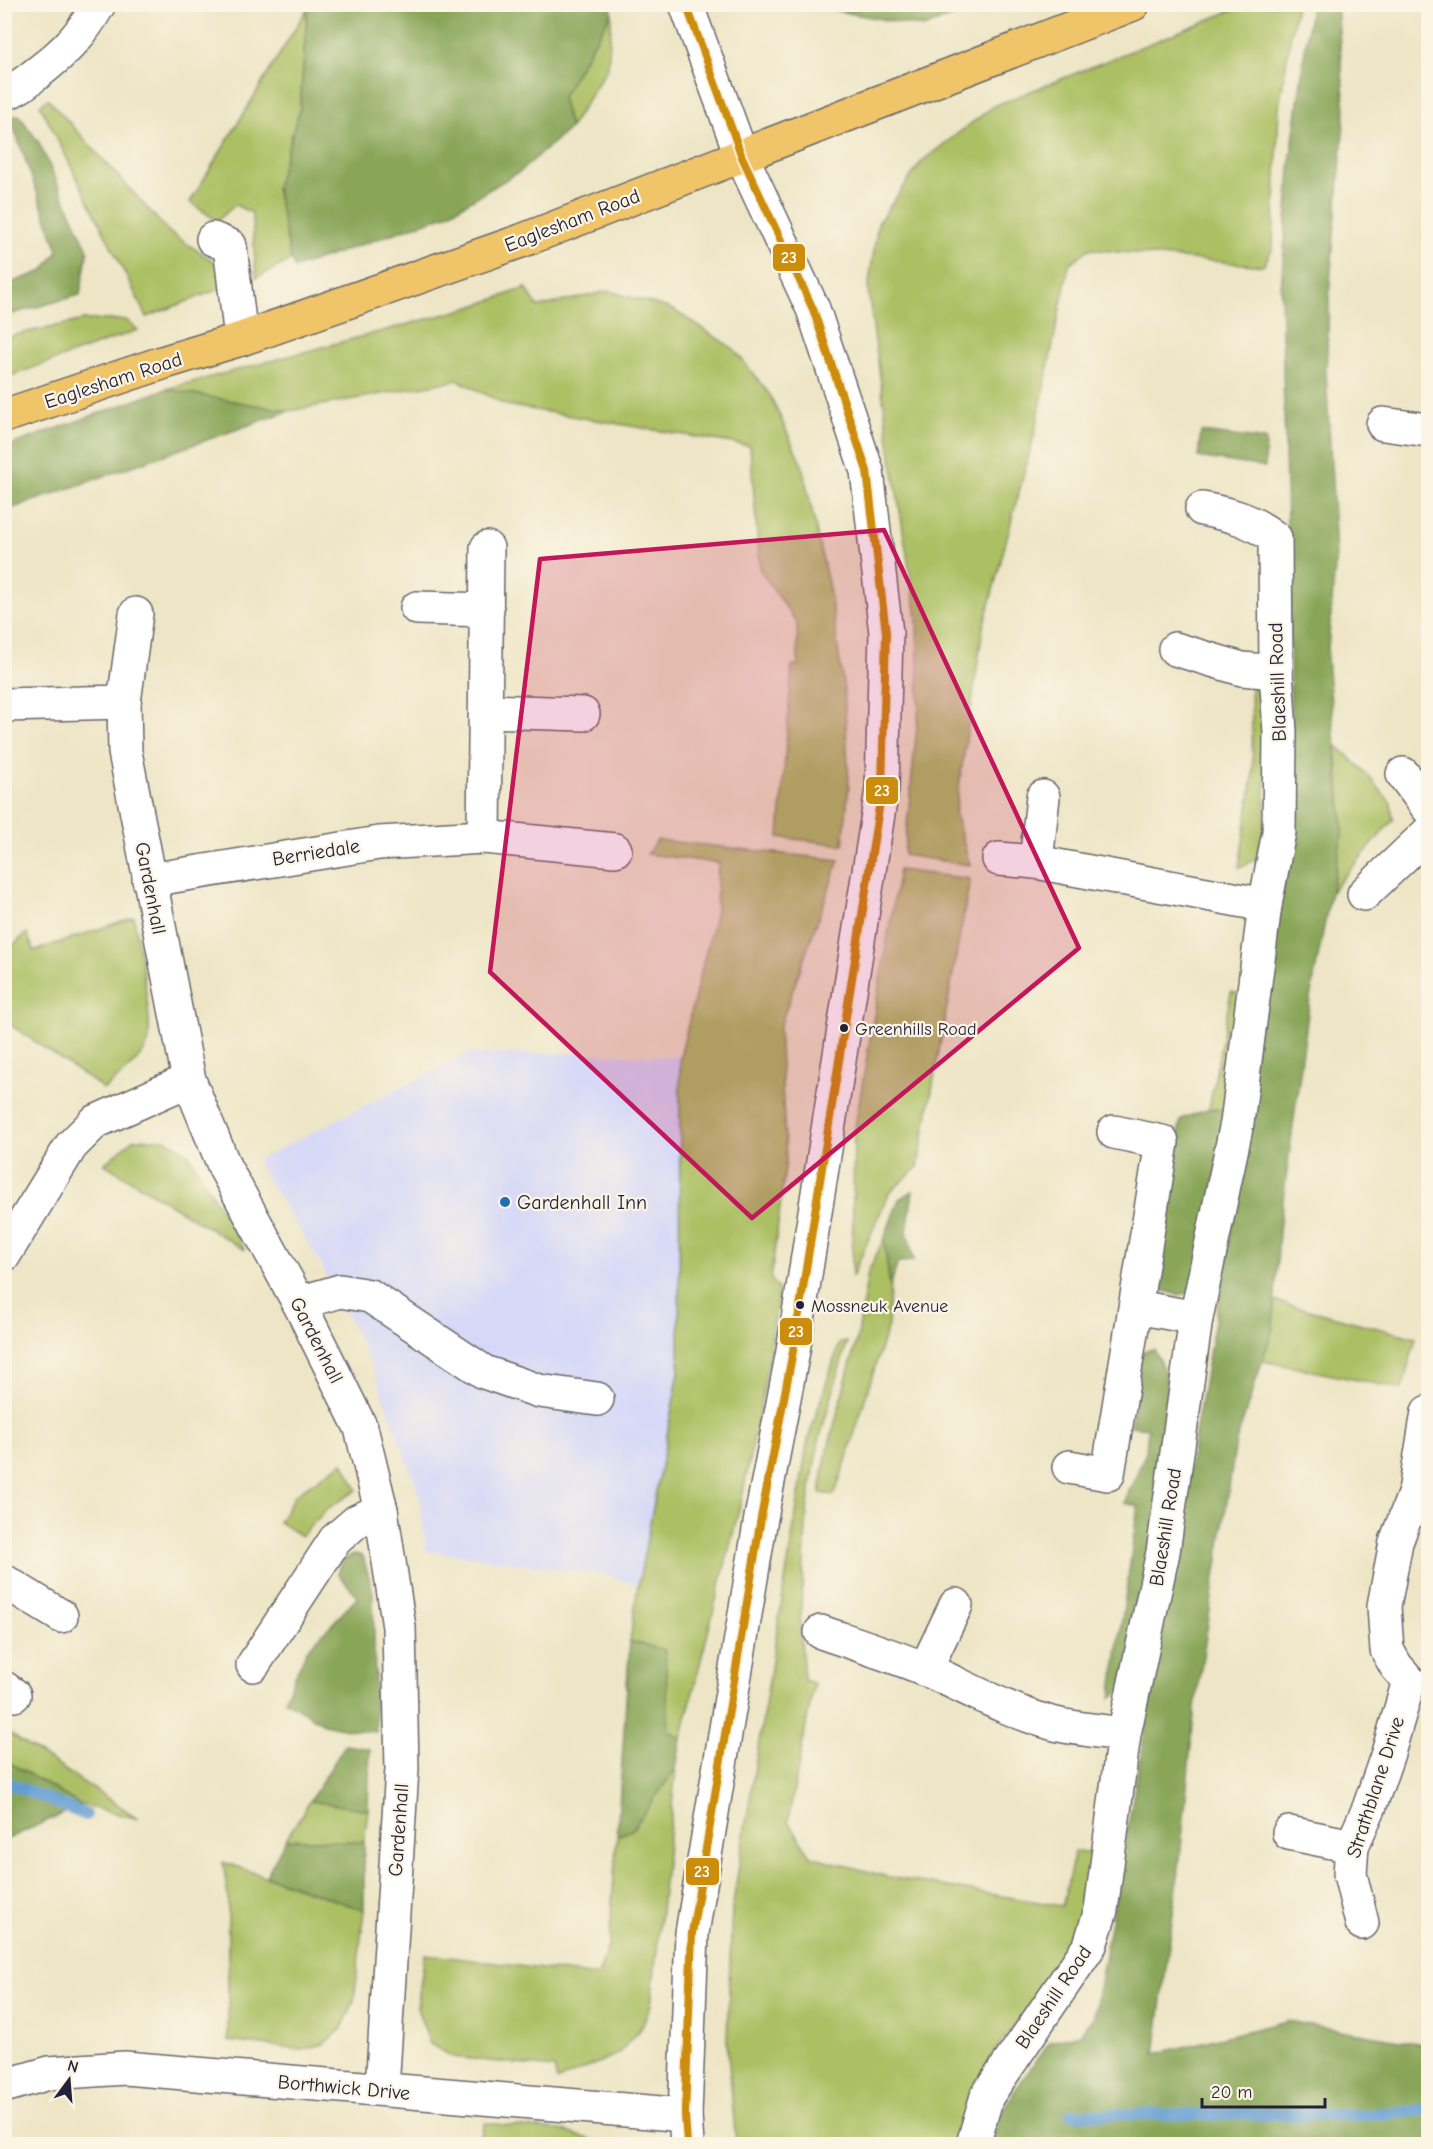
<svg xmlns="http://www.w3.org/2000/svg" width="1433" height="2149" viewBox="0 0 1433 2149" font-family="'Comic Neue',sans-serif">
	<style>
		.built { fill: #d6d8f8 }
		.green { fill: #acbf63; stroke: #67704f; stroke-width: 1.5 }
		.forest { fill: #89a659; stroke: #56644a; stroke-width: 1.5 }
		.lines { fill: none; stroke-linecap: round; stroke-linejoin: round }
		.stream { stroke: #649ed3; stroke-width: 12 }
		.minor-casing { stroke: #69666b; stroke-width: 36 }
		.major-casing { stroke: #69666b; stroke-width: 36 }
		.minor { stroke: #fff; stroke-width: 33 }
		.major { stroke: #f0c469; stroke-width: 33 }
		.bus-1-casing { stroke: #fcf5e5; stroke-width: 12 }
		.bus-1 { stroke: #cc8c0c; stroke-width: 8 }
		.marked { fill: #c2185b; fill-opacity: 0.2; stroke: #c2185b; stroke-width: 4.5; stroke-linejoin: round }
		.bus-dot { fill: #22223b; stroke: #fcf5e5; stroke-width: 2 }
		.poi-dot { fill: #1f6fb2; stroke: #fcf5e5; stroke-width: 2 }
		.labels { text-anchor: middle; stroke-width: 4.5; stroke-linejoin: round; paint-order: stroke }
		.bus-label { font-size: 18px; fill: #22223b; stroke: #fcf5e5; text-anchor: start }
		.street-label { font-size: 20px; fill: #22223b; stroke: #fcf5e5 }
		.poi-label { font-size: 20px; fill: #22223b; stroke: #fcf5e5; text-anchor: start }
		.line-badge { stroke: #fcf5e5; stroke-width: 2 }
		.badge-label { font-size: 16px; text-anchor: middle; font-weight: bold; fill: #fff }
	</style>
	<rect width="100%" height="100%" fill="#fcf5e5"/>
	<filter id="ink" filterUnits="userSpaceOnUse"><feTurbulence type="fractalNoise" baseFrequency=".0167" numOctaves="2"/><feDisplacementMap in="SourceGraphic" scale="12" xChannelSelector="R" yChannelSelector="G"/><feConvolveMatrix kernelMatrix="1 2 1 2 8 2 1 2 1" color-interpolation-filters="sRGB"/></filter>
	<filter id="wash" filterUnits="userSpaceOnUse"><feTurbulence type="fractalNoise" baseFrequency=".008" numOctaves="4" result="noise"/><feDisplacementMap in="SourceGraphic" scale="24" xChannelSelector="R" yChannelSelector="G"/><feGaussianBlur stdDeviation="1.35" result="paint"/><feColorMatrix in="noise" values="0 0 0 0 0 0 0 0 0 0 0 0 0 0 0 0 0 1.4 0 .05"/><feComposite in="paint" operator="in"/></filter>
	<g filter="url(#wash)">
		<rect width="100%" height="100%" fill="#ede5c5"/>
		<!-- built -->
		<path class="built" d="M578,1053L680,1057L679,1372L638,1586L612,1576L426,1551L419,1494L372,1366L322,1266L256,1161L467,1054Z"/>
		<!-- green -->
		<g class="green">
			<path d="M1245,5H1296L1279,107L1273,248L1263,266L1089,249L1069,264L1035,432L983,628L955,813L970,865L904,855L919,707L917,617L890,449L868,290L878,223L922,161L994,106Z"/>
			<path d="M307,9L300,108L276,188L291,260L256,278L252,213L235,205L217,221L190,202Z"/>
			<path d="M612,12L608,67L570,128L562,97Z"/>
			<path d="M48,99L169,232L219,265L224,287L147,317L40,105Z"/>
			<path d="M526,288L538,307L609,291L672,309L734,349L770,395L802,465L830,593L844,690L849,785L843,845L779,837L792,665H798L797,623L760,570L750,446L506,405L458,380L289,411L166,389L468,308Z"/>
			<path d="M84,320H126L138,330L5,378V340L14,335Z"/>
			<path d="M1251,686L1267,693L1264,844L1260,857L1239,868L1253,777Z"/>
			<path d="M1336,745L1365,772L1391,803L1393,820L1331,892L1343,830Z"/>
			<path d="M657,840L839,860L779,1029L786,1159L771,1279L779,1291L763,1392L741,1502L681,1739L669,1730L664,1650L630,1641L638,1586L679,1372L680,1057L716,911L718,863L647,854Z"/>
			<path d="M899,870L970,879L918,1167L889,1193L852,1277L854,1133Z"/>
			<path d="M134,917C137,940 156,1031 147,1046C137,1064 120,1076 104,1089L5,1021V952L27,933L34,951Z"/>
			<path d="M1231,992L1243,995L1228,1110L1209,1109Z"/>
			<path d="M134,1139H165L187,1152L245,1250L104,1164Z"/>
			<path d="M884,1239L890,1287L888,1325L844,1467L834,1495L820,1493L826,1456L858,1335L868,1272Z"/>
			<path d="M1274,1301L1416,1338L1402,1389L1262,1361L1273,1328Z"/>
			<path d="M840,1342H847L818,1444L807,1511L800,1624L804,1680L814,1683L788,1821L811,1856L888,1877L1062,1906L1075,1851L1098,1855L1083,1927L1065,1958L990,2058L968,2105L963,2144H736L727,2041L732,1909L808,1439Z"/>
			<path d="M343,1462L357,1490L327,1509L301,1536L279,1522L296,1494Z"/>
			<path d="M4,1730L139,1819L81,1805L5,1840Z"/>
			<path d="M676,1768L651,2005L641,2028L618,2054L557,2081L554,2068L453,2057L430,2044L417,2008L425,1954L598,1976L609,1943L617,1836L632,1830Z"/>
			<path d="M310,1801L368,1810L364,1842L286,1839Z"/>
			<path d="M223,1862L364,1910L354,2001L341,2030L323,2044L302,2050L228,2041V1896Z"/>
			<path d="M484,2123L560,2130L605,2144H479Z"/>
		</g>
		<!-- forest -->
		<g class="forest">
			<path d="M308,5L611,4L612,12L562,97L570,128L521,171L446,215L295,268L291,259L276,188L300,108Z"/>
			<path d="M806,5H984L923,27Z"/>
			<path d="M1311,5H1337L1345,112L1330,282L1326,371L1336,554L1327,660L1343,830L1310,998L1279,1231L1273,1328L1236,1442L1194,1714L1180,1859L1155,2054L1287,2021L1428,2045V2144H992C998,2107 1028,2073 1049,2042L1080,2034L1094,2016L1160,1647L1196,1428L1235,1208L1272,927L1292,852L1290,643L1281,290L1291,156Z"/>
			<path d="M19,115L39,143L88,250L80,295L5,316V285L43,271L58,251L10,117Z"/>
			<path d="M166,389L289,411L5,511V447Z"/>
			<path d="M1201,432L1266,440L1265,467L1198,457Z"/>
			<path d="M1209,1109L1228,1110L1193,1292L1178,1295L1159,1289L1152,1276L1181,1119Z"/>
			<path d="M913,1191L907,1231L914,1261L898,1262L890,1287L884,1239L899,1199Z"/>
			<path d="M1154,1349L1165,1373L1174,1420L1122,1690L1111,1698L1138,1506L1124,1503L1146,1452L1148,1428L1131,1426L1142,1351Z"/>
			<path d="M354,1554L363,1556L373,1592L376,1732L347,1729L324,1724L284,1700L307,1650L358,1597L338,1574L342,1560Z"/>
			<path d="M630,1641L665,1650L669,1730L681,1739L676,1768L632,1830L617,1836Z"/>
			<path d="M345,1745L370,1749L368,1810L310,1801Z"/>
			<path d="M5,1760L81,1805L5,1840Z"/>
			<path d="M286,1839L364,1842V1910L266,1876Z"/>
		</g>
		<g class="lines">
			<!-- stream -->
			<g class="stream">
				<path d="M4,1781L86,1815"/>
				<path d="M1071,2114L1362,2115L1428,2110"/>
			</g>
		</g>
	</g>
	<g filter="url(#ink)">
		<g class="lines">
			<defs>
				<g id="minor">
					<path d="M686,4L742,157L813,309L867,471L886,633L882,789L793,1351L761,1518L692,1933L685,2115L687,2144"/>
					<path d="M4,94C19,89 28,80 40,71C67,50 82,34 99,4"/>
					<path d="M213,239L230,246L241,339"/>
					<path d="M1383,424L1428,430"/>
					<path d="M417,608L487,610"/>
					<path d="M136,614L124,702L125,752L189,1080L225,1168L299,1303L361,1428L381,1510L399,1627L402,1769L382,2089"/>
					<path d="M1175,649L1242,669L1276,672"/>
					<path d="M4,705L124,702"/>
					<path d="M486,711L583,714"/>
					<path d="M1403,774L1428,808"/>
					<path d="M484,837L487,548"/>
					<path d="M999,859L1036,862L1265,905"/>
					<path d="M1036,862L1043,797"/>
					<path d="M149,880L379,843L484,837L615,850"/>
					<path d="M1364,894L1428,833"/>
					<path d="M4,1255L71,1146L95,1122L189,1080"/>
					<path d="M299,1303L340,1291L370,1296L484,1372L539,1391L597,1399"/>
					<path d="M1137,1307L1196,1318"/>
					<path d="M1069,1467L1108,1474L1162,1142L1114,1132"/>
					<path d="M4,1581L61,1616"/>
					<path d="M821,1632C856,1644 891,1655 925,1669C967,1688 1006,1710 1051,1723C1074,1729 1100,1731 1124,1734"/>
					<path d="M253,1665L335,1540L357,1521L381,1510"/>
					<path d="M925,1670L956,1605"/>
					<path d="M1409,1681L1396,1666L1387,1650L1384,1606L1396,1542L1415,1492L1428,1412"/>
					<path d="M4,1688L14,1695"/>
					<path d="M1289,1833L1352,1846"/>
					<path d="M1362,1923L1350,1874L1352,1846L1369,1808L1388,1753L1409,1681"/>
					<path d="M4,2086L49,2073L125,2068L685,2115"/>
					<path d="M973,2144L987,2096L1090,1945L1101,1910L1124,1734L1163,1552L1196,1318L1237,1123L1265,905L1279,832L1280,732L1276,672L1275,538C1250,519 1232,515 1202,509"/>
				</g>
				<path id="major" d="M4,416L165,362L241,339L521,241L1133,4"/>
			</defs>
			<!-- minor casing -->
			<use href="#minor" class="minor-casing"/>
			<!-- major casing -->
			<use href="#major" class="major-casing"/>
			<!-- minor -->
			<use href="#minor" class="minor"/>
			<!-- major -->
			<use href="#major" class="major"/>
			<defs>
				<path id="bus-1" d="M686,4L742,157L813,309L867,471L886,633L882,789L793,1351L761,1518L692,1933L685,2115L687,2144"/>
			</defs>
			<!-- bus-1 casing -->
			<use href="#bus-1" class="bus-1-casing"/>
			<!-- bus-1 -->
			<use href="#bus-1" class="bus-1"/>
		</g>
	</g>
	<!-- marked area -->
	<path class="marked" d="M884,530L1079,948L752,1218L490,972L540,559Z"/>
	<!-- markers -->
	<g class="bus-dot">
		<circle cx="844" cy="1028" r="5"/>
		<circle cx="800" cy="1305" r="5"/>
	</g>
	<circle class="poi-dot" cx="505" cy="1202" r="6"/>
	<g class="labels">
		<!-- bus labels -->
		<g class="bus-label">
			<text x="855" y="1035">Greenhills Road</text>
			<text x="811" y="1312">Mossneuk Avenue</text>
		</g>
		<!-- street labels -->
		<g class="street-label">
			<text transform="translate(572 220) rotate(-21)" y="7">Eaglesham Road</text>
			<text transform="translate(113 380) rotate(-18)" y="7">Eaglesham Road</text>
			<text transform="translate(1277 682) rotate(-92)" y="7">Blaeshill Road</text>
			<text transform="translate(316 852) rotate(-9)" y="7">Berriedale</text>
			<text transform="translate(151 888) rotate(79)" y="7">Gardenhall</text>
			<text transform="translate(317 1340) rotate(63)" y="7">Gardenhall</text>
			<text transform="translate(1165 1527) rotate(-81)" y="7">Blaeshill Road</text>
			<text transform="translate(1375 1787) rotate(-72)" y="7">Strathblane Drive</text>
			<text transform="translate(398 1830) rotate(-86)" y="7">Gardenhall</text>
			<text transform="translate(1053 1997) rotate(-56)" y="7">Blaeshill Road</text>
			<text transform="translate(344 2087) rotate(5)" y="7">Borthwick Drive</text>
		</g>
		<!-- poi labels -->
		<g class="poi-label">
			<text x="517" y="1209">Gardenhall Inn</text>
		</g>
	</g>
	<g class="line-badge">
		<rect x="772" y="243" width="34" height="29" rx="6" fill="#cc8c0c"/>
		<rect x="865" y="776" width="34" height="29" rx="6" fill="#cc8c0c"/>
		<rect x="779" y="1317" width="34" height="29" rx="6" fill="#cc8c0c"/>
		<rect x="685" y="1857" width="35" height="29" rx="6" fill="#cc8c0c"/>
	</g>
	<g class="badge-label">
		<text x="789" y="263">23</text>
		<text x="882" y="796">23</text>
		<text x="796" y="1337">23</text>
		<text x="702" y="1877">23</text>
	</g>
	<!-- margin -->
	<rect width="1433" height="2149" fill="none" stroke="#fcf5e5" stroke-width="24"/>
	<!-- north arrow -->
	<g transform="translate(69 2080) rotate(16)" stroke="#fcf5e5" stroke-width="4.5" paint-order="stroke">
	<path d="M0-4.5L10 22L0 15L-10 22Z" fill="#22223b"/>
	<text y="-9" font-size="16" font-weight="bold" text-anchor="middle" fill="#22223b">N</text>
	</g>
	<!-- scale -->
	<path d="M1202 2098v9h123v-9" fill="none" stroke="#22223b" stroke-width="3"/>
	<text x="1211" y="2098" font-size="18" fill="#22223b" stroke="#fcf5e5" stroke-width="4.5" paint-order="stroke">20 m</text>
</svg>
